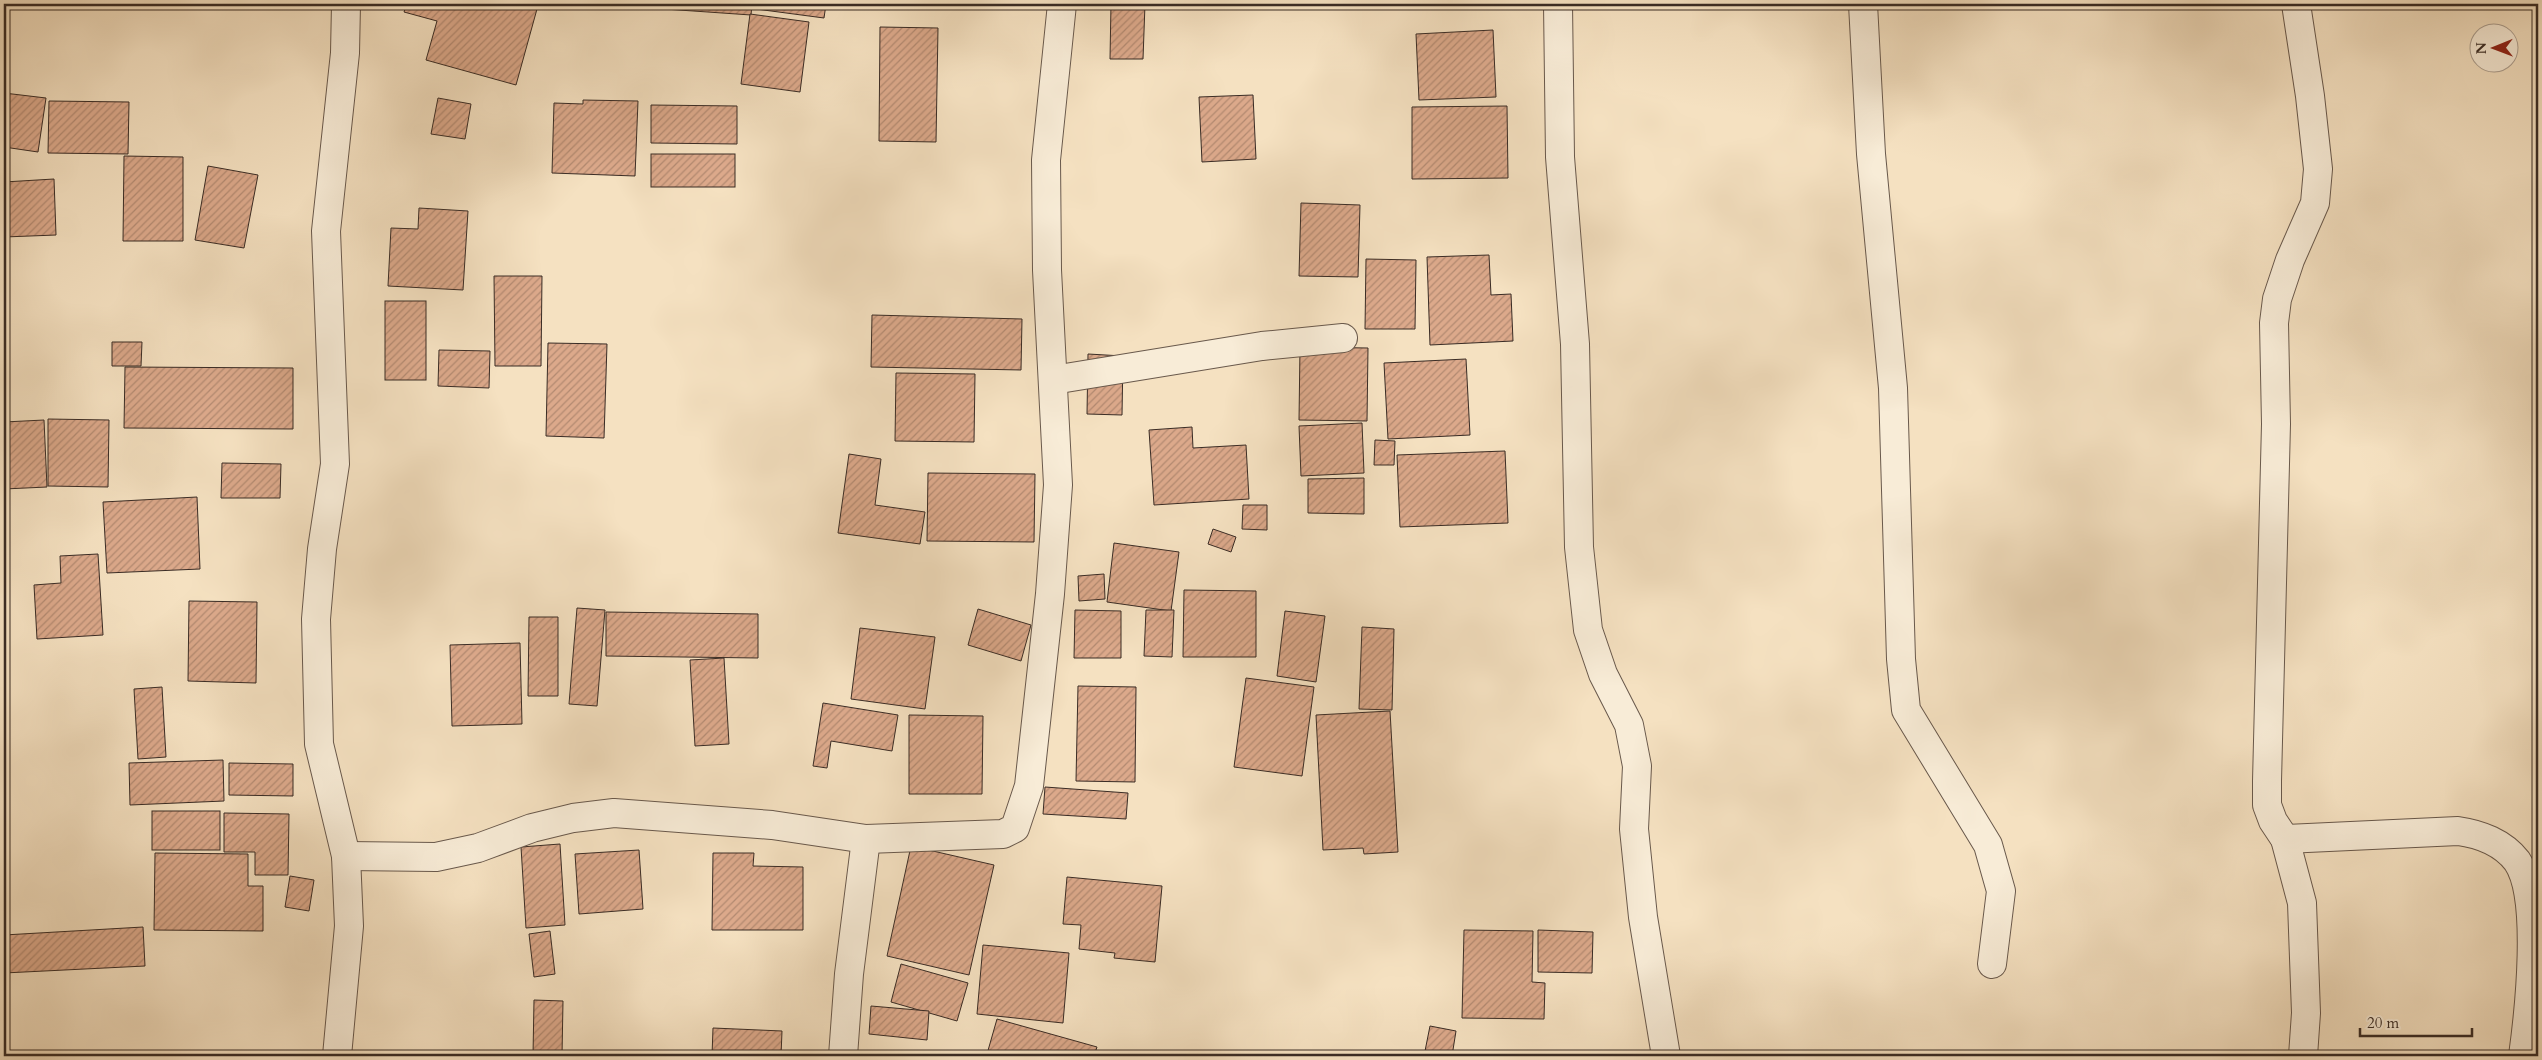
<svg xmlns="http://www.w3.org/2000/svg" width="2542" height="1060" viewBox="0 0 2542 1060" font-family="Cardo,serif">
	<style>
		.building { fill: url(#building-hatch); stroke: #3a2c25 }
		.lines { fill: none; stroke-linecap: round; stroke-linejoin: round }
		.minor-casing { stroke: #69594c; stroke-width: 30 }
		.minor { stroke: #f8ecd7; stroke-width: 28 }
	</style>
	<defs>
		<pattern id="building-hatch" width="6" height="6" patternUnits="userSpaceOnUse" patternTransform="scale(1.25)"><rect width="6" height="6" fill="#dca98b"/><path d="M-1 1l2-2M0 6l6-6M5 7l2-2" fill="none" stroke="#b38a71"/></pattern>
	</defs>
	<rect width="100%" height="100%" fill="#f5e1c1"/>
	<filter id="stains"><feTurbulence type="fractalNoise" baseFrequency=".004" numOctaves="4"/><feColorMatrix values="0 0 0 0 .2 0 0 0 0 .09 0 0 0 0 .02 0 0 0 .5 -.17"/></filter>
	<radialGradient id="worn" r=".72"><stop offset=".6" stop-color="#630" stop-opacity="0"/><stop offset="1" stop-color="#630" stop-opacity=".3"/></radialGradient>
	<!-- building -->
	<g class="building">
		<path d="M407,4H517L537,9L516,85L426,60L437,21L404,12Z"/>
		<path d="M650,4H752L751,15L650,8Z"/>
		<path d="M756,4H826L824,18L756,9Z"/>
		<path d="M1111,4H1145L1143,59H1110Z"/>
		<path d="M750,14L809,22L800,92L741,84Z"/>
		<path d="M880,27L938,28L936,142L879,141Z"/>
		<path d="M1493,30L1496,97L1419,100L1416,34Z"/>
		<path d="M4,93L46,98L38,152L4,147Z"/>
		<path d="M1253,95L1256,159L1202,162L1199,97Z"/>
		<path d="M438,98L471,104L465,139L431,134Z"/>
		<path d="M583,100L638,101L635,176L552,173L554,103L583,104Z"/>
		<path d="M49,101L129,102L128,154L48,153Z"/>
		<path d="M651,105L737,106V144L651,143Z"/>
		<path d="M1507,106L1508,178L1412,179V107Z"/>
		<rect x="651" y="154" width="84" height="33"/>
		<path d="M124,156L183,157V241H123Z"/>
		<path d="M208,166L258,175L244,248L195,240Z"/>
		<path d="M54,179L56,235L4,237V182Z"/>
		<path d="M1301,203L1360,205L1358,277L1299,276Z"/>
		<path d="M419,208L468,211L463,290L388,286L391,228L418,229Z"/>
		<path d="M1489,255L1491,295L1511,294L1513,341L1430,345L1427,257Z"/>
		<path d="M1366,259L1416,260L1415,329H1365Z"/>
		<path d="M494,276H542L541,366H495Z"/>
		<rect x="385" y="301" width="41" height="79"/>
		<path d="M872,315L1022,319L1021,370L871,367Z"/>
		<path d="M112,342H142L141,366H112Z"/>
		<path d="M548,343L607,344L604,438L546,436Z"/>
		<path d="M1300,347L1368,348L1367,421L1299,420Z"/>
		<path d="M439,350L490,351L489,388L438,386Z"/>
		<path d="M1088,354L1123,356L1122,415L1087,414Z"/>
		<path d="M1466,359L1470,435L1388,439L1384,363Z"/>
		<path d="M125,367L293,368V429L124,428Z"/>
		<path d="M896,373L975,374L974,442L895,441Z"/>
		<path d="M48,419L109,420L108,487L48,486Z"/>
		<path d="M44,420L47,487L4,489V422Z"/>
		<path d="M1362,423L1364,473L1301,476L1299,426Z"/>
		<path d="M1192,427L1193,448L1246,445L1249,499L1154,505L1149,430Z"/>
		<path d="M1375,440L1395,441L1394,465H1374Z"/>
		<path d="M1505,451L1508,523L1400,527L1397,455Z"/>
		<path d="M849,454L881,459L875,505L925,512L920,544L838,533Z"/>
		<path d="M222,463L281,464L280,498H221Z"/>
		<path d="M928,473L1035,474L1034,542L927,541Z"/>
		<path d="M1364,478V514L1308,513V479Z"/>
		<path d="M197,497L200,569L107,573L103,502Z"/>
		<path d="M1243,505H1267V530L1242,529Z"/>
		<path d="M1213,529L1236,537L1231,552L1208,544Z"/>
		<path d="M1114,543L1179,552L1171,611L1107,602Z"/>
		<path d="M98,554L103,635L37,639L34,585L61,583L60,556Z"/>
		<path d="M1104,574L1105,599L1079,601L1078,576Z"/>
		<path d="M1184,590L1256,591V657H1183Z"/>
		<path d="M189,601L257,602L256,683L188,681Z"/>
		<path d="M577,608L605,610L597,706L569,704Z"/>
		<path d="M978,609L1031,625L1021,661L968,645Z"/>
		<path d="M1075,610L1121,611V658H1074Z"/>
		<path d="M1146,610H1174L1172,657L1144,656Z"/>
		<path d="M1285,611L1325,616L1316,682L1277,676Z"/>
		<path d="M606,612L758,614V658L606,656Z"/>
		<path d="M529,617H558V696H528Z"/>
		<path d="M1362,627L1394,629L1392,710L1359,709Z"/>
		<path d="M860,628L935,637L925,709L851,699Z"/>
		<path d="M520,643L522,724L452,726L450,645Z"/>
		<path d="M724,658L729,744L695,746L690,660Z"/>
		<path d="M1246,678L1314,687L1302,776L1234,767Z"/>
		<path d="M1078,686L1136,687L1135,782L1076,781Z"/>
		<path d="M162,687L166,757L138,759L134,689Z"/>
		<path d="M823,703L898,715L892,751L831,741L827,768L813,766Z"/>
		<path d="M1390,711L1398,852L1364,854L1363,848L1323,850L1316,715Z"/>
		<path d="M909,715L983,716L982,794H909Z"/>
		<path d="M223,760L224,801L130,805L129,763Z"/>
		<path d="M229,763L293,764V796L229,795Z"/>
		<path d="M1045,787L1128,793L1126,819L1043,814Z"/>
		<rect x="152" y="811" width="68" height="39"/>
		<path d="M224,813L289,814L288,875H255V852H224Z"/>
		<path d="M560,844L565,925L526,928L521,847Z"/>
		<path d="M911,846L994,865L969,975L887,956Z"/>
		<path d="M639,850L643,909L579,914L575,854Z"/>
		<path d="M155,853L248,854V886H263V931L154,930Z"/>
		<path d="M713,853H754L753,866L803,867V930H712Z"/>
		<path d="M290,876L314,880L309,911L285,907Z"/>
		<path d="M1067,877L1162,886L1155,962L1114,958L1115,953L1079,949L1081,925L1063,924Z"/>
		<path d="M143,927L145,966L4,973V935Z"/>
		<path d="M1464,930L1533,931L1532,982L1545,983L1544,1019L1462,1018Z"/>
		<path d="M1538,930L1593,932L1592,973L1538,972Z"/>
		<path d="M550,931L555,974L534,977L529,934Z"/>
		<path d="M983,945L1069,953L1063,1023L977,1014Z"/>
		<path d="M901,964L968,983L957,1021L891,1002Z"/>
		<path d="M534,1000L563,1001L562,1056H533Z"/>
		<path d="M871,1006L929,1011L927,1040L869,1034Z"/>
		<path d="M997,1019L1097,1047L1094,1056H994L987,1054Z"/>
		<path d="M1430,1026L1456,1031L1452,1056H1424Z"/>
		<path d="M713,1028L782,1031L781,1056H712Z"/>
	</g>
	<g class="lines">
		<defs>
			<g id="minor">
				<path d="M1558,4L1560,157L1575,344L1579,547L1588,630L1603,674L1629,725L1637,766L1634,829L1643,917L1666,1056"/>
				<path d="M1863,4L1871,154L1893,388L1901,659L1906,710L1988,845L2001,891L1992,964"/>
				<path d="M2296,4L2310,96L2318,169L2315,203L2290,260L2277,299L2274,323L2276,424L2267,781V805L2273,821L2285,839L2302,903L2306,1013L2303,1056"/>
				<path d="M1053,380L1262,346L1343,338"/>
				<path d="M2285,839L2458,831C2480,834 2503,843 2517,861C2542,897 2529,1012 2523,1056"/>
				<path d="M346,856L436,857L478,848L532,828L573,818L614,813L772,825L866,839L1003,834L1015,828L1029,786L1050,594L1058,485L1047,270L1046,160L1062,4"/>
				<path d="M337,1056L349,926L346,856L319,744L316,619L322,549L335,464L326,231L345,53L346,4"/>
				<path d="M843,1056L849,974L866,839"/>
			</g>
		</defs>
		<!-- minor casing -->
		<use href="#minor" class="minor-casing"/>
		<!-- minor -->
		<use href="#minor" class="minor"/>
	</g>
	<!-- margin -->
	<rect width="2542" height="1060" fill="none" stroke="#f5e1c1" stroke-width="20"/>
	<rect x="5" y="5" width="2532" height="1050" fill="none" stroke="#3a2c25" stroke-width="2.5"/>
	<rect x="10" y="10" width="2522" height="1040" fill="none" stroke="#3a2c25"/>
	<!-- north arrow -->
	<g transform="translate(2494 48) rotate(269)"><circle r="24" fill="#f8ecd7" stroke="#ac9f90"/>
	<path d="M0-4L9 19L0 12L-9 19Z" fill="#8f2418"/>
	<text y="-8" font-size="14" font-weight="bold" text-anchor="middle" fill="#3a2c25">N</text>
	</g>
	<!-- scale -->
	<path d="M2360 1028v8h112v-8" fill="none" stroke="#3a2c25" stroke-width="2.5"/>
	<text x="2367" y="1028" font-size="15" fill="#3a2c25" stroke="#f8ecd7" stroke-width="4" paint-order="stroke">20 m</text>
	<rect width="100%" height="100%" filter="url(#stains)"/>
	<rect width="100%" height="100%" fill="url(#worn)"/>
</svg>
